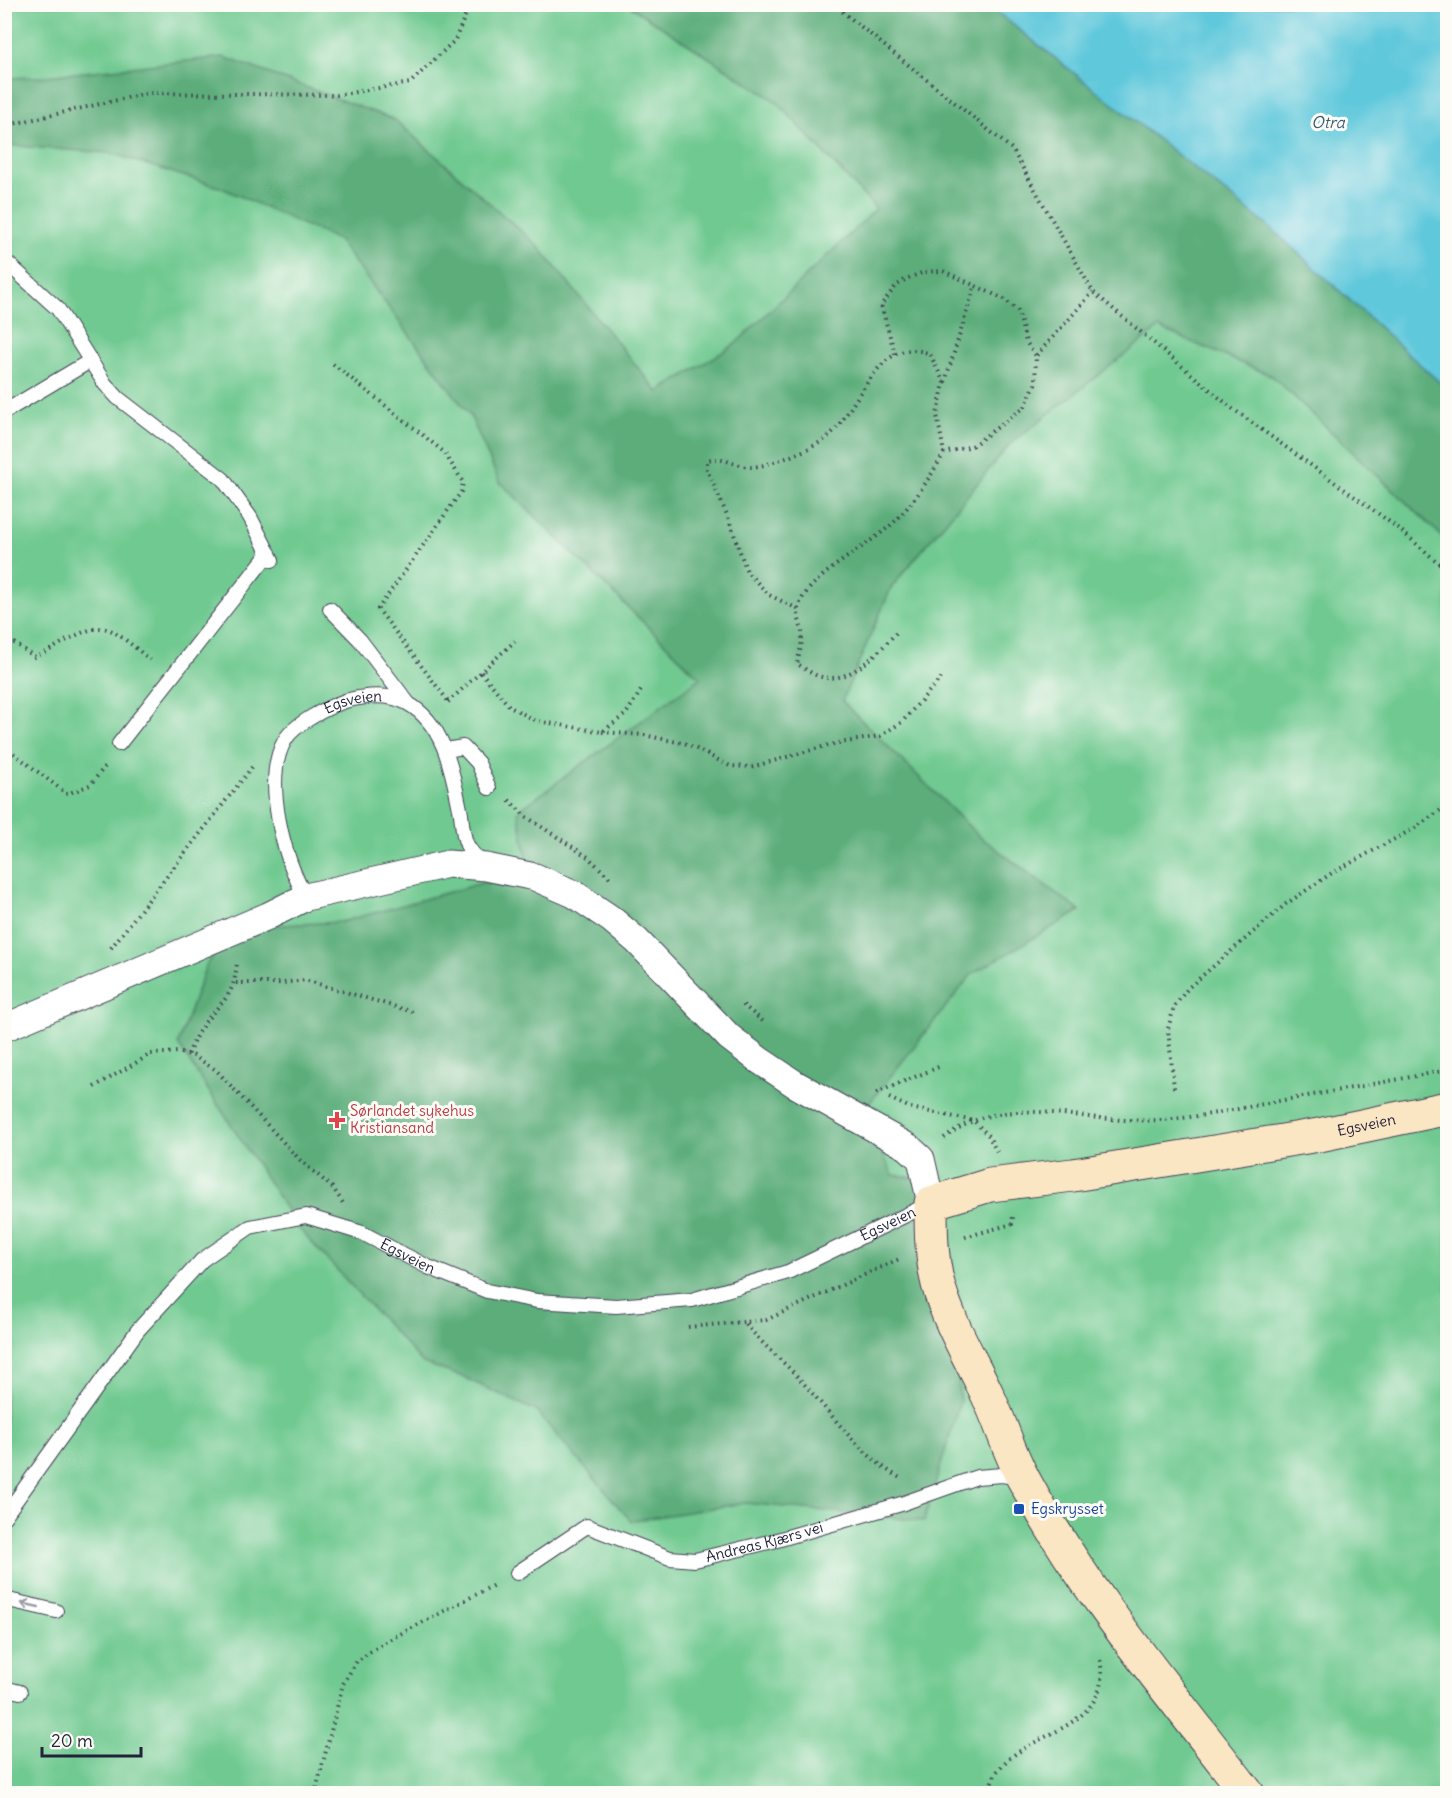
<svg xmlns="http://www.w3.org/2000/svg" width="1452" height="1798" viewBox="0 0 1452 1798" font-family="Delius,sans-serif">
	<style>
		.green { fill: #70c990; stroke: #497666; stroke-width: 1.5 }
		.forest { fill: #5cad7a; stroke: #3f685a; stroke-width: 1.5 }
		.water { fill: #5fc8db; stroke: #40758b; stroke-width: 1.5 }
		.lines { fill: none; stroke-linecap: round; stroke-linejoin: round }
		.lane-casing { stroke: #414052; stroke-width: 16 }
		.street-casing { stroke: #414052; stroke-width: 29 }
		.secondary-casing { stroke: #414052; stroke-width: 35 }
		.path { stroke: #414052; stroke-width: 4; stroke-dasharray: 1.5 4.5; stroke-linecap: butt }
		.lane { stroke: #fff; stroke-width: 14 }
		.street { stroke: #fff; stroke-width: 27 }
		.secondary { stroke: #fbe6c4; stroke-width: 33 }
		.oneway { stroke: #9c9ca7 }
		.health-dot { fill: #e0444e; stroke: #fdfcf7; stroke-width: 2 }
		.transit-dot { fill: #1a4fb4; stroke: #fdfcf7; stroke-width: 2 }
		.labels { text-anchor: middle; stroke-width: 6; stroke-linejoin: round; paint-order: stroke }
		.street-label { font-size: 15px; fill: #22223b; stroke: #fdfcf7 }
		.health-label { font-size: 15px; fill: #be3a42; stroke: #fdfcf7; text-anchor: start }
		.transit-label { font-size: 15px; fill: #164399; stroke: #fdfcf7; text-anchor: start }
		.water-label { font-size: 16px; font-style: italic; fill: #375c73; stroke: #fdfcf7 }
	</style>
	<rect width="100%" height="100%" fill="#fdfcf7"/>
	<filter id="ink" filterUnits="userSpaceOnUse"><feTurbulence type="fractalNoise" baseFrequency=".0167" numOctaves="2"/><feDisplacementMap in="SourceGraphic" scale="12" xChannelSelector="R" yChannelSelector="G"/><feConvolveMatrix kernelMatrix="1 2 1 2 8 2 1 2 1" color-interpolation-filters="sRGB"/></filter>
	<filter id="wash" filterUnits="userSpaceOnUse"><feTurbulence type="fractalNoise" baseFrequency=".008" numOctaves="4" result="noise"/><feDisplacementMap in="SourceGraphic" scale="24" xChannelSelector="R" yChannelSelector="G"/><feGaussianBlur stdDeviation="1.35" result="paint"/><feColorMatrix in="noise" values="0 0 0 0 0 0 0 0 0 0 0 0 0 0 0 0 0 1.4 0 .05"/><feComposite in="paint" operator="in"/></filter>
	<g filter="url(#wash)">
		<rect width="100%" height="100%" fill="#f2ebd3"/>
		<!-- green -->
		<path class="green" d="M1353,4L1447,57V1793L5,1794V5Z"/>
		<!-- forest -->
		<path class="forest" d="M628,5H988L1273,230L1447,389V541L1272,376L1159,328L1010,444L891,588L842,701L979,836L1080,911L972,974L862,1112L893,1175L980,1187L948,1210L960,1402L924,1521L745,1503L631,1521L536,1411L463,1377L423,1363L300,1230L178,1044L207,963L241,927L341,922L529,870L518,811L700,678L499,481L471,417L338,240L222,188L110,153L5,145L4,78L38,77L224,57L395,120L537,245L658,392L734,345L876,209L777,102Z"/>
		<!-- water -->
		<path class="water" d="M988,5H1447V389L1273,230Z"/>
	</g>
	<g filter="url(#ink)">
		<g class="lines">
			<defs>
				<g id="lane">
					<path d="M4,260L58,309L105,384L118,398L223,479L250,517L272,560"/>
					<path d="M4,412L90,361"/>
					<path d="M330,609L360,640L408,703"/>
					<path d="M119,744L269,553"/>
					<path d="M446,750L463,747L478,763L489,788"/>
					<path id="s1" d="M306,897C284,861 262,779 285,740C294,724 328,707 345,701C364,696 389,693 407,703C446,724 453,776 461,814C462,823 463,837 467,845C471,853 479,860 485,866"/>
					<path id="s2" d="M4,1517L138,1330L202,1260L250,1227L306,1216L362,1233L428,1267L487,1291L537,1301L616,1306L692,1300L788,1272L931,1203"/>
					<path id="s3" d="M517,1573L587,1526L670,1558L695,1560L777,1540L901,1504L977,1477L1002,1475L1021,1478"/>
					<path d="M4,1599L56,1611"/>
					<path d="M4,1688L20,1692"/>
				</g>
				<path id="street" d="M4,1028L268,916L306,897L448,864L486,867L535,877L574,894L611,919L637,941L729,1037L759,1060L795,1084L908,1147L921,1159L931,1203"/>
				<g id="secondary">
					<path id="s4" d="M1248,1794C1170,1692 1085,1593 1024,1480C1009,1453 1001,1423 988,1396C971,1359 949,1324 938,1284C931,1257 931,1230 931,1203L990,1185L1073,1175L1319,1135L1448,1108"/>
				</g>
			</defs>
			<!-- lane casing -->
			<use href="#lane" class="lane-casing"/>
			<!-- street casing -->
			<use href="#street" class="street-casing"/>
			<!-- secondary casing -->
			<use href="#secondary" class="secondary-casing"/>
			<!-- path -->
			<g class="path">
				<path d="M833,4L1012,149L1093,292L1233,409L1398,528L1448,571"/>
				<path d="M4,126L148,93L337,95L410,83L455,40L470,4"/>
				<path d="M895,354L881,305L896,286L906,279L924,272L943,271L1004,299L1018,311L1026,342L1036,356"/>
				<path d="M333,364L444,452L463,482L461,492L378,609L448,701"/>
				<path d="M945,382L974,288"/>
				<path d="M798,609L769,595L747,572L728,517L707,470V460C723,456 735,466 751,467C767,467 812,449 825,439C857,416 877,331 930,354L944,383L937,415L944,453"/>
				<path d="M896,633C879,651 851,684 822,677C814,676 805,668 797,664C799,654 803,642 802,632C801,625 797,616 798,609C804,577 874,544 896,520C915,501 931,476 944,453L972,446L1025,407L1035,384L1036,356L1093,292"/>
				<path d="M4,636L35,657C56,650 90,619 112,631C126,639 140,652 153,662"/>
				<path d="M481,672L510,707L537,721L602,732L626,714L642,689"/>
				<path d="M448,702L515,641"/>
				<path d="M602,732L644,735L687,744L730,766L752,767L829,745L880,736L902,722L941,678"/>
				<path d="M4,746L67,794L90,785L107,764"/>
				<path d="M509,800L525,816L588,857L612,880"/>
				<path d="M111,948L252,767"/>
				<path d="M236,983H283L305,980L413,1012"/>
				<path d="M743,1005L765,1023"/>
				<path d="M188,1054C192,1046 195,1036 201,1028C220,1000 234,1001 237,962"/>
				<path d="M94,1087L151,1054L178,1052L194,1056L216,1070L300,1160L333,1188L343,1203"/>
				<path d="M1174,1088L1168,1029L1174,1007L1188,988L1286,904L1332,873L1415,828L1448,805"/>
				<path d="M876,1093L941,1066"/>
				<path d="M889,1098L911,1108L974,1121L988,1135L997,1152"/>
				<path d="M944,1138C999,1095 1060,1117 1124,1120C1174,1123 1223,1112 1273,1102C1331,1092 1389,1081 1448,1070"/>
				<path d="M965,1237L1012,1224L1013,1216"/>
				<path d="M746,1324C760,1342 775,1354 791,1370C828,1407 855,1453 902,1479"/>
				<path d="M688,1327L766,1320L899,1259"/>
				<path d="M315,1794L343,1684L357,1661L385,1642L496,1584"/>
				<path d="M989,1794C996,1728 1116,1742 1100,1659"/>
			</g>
			<!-- lane -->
			<use href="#lane" class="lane"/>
			<!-- street -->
			<use href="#street" class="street"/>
			<!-- secondary -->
			<use href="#secondary" class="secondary"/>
		</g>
		<!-- one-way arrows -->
		<defs><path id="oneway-shaft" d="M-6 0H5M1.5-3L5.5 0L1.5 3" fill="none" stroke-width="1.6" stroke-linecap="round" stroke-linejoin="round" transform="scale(1.5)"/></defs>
		<use class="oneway" href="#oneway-shaft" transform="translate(30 1605) rotate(-167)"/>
	</g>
	<!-- markers -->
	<path class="health-dot" d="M334 1111h6v6h6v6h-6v6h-6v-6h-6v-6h6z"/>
	<rect class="transit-dot" x="1013" y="1503" width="12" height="12" rx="3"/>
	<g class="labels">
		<!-- street labels -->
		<g class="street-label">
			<text dy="5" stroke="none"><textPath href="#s1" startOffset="244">Egsveien</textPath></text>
			<text dy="5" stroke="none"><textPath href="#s4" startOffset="1125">Egsveien</textPath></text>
			<text dy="5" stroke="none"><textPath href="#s2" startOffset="1054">Egsveien</textPath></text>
			<text dy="5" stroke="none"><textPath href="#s2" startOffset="550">Egsveien</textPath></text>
			<text dy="5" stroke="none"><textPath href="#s3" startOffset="270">Andreas Kjærs vei</textPath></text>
		</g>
		<!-- health labels -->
		<g class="health-label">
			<text x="350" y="1116">Sørlandet sykehus<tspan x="350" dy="17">Kristiansand</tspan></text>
		</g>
		<!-- transit labels -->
		<g class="transit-label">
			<text x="1031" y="1514">Egskrysset</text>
		</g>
		<!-- water labels -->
		<g class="water-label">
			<text x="1328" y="128">Otra</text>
		</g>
	</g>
	<!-- margin -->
	<rect width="1452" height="1798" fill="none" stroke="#fdfcf7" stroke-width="24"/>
	<!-- scale -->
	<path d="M42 1747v9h99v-9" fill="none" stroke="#22223b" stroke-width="3"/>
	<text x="51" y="1747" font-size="18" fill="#22223b" stroke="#fdfcf7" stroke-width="4.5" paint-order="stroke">20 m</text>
</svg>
